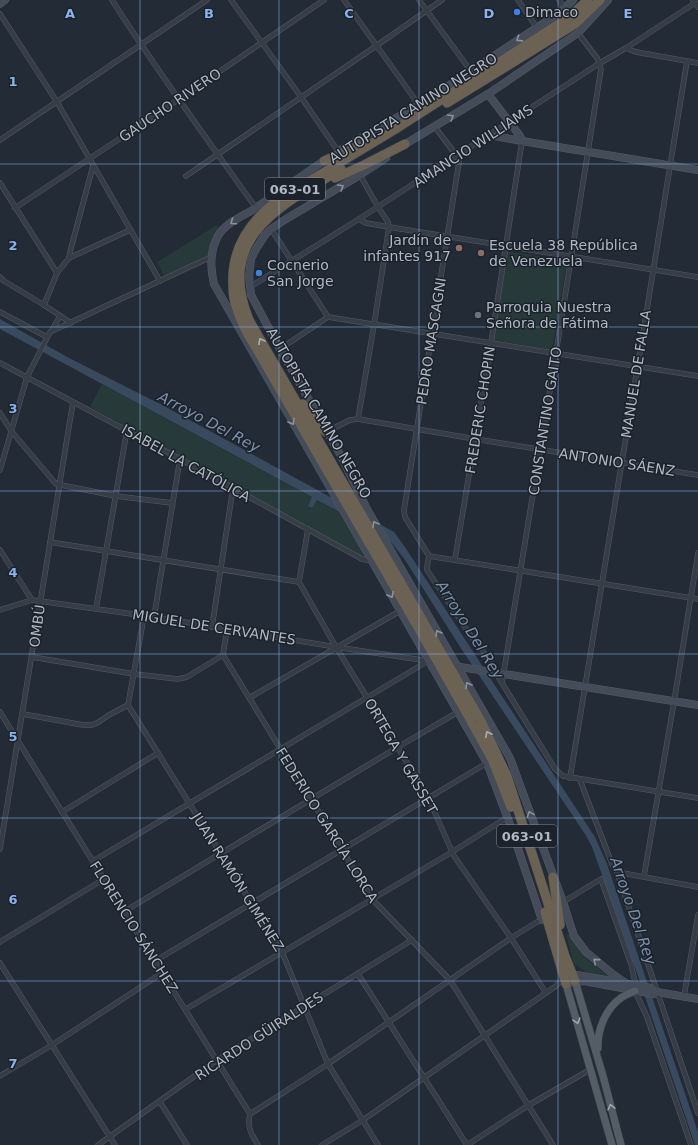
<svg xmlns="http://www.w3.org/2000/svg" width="698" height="1145" viewBox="0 0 698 1145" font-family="'DejaVu Sans',sans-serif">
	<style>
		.green { fill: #273939 }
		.water { fill: #39495e }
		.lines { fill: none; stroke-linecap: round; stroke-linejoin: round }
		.street-casing { stroke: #535b64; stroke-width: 5.5 }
		.secondary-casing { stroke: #535b64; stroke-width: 8 }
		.primary-casing { stroke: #3f4650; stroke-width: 8 }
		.highway-casing { stroke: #404851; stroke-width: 10 }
		.street { stroke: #363d47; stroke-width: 4.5 }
		.secondary { stroke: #444c59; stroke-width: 7 }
		.primary { stroke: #545c66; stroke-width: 7 }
		.highway { stroke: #6c6253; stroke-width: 9 }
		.highway-bridge-casing { stroke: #404851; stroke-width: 10; stroke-linecap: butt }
		.highway-bridge { stroke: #6c6253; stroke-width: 9 }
		.oneway { stroke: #8a929e }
		.oneway2 { stroke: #a9afb8 }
		.oneway3 { stroke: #9ea6b0 }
		.grid { fill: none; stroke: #8bb2ed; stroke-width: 1; stroke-opacity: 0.55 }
		.shop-dot { fill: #3f7fe0; stroke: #1b222b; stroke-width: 1.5 }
		.education-dot { fill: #8d6e63; stroke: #1b222b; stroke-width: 1.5 }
		.worship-dot { fill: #6b7280; stroke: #1b222b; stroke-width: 1.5 }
		.labels { text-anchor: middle; stroke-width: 3; stroke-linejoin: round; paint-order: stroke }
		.shield { fill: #1b222b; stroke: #838b95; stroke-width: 1 }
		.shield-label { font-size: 13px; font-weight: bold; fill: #b0b8c3 }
		.poi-label { font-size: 14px; fill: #b0b8c3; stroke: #1b222b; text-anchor: start }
		.street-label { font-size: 14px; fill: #b0b8c3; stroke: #1b222b }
		.water-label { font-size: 15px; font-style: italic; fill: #7b8fa9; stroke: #1b222b }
		.grid-label { font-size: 13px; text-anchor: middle; font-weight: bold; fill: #8bb2ed; stroke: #1b222b; stroke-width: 3; stroke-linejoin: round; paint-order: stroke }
	</style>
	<rect width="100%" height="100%" fill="#222b36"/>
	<!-- green -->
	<g class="green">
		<path d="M217,225L220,230L209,255L164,276L157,262Z"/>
		<path d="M508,251L567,261L552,350L493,340Z"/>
		<path d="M102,384L313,498L308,506L312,508L316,500L339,512L362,550L363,556H360L90,407Z"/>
		<path d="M569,934L589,961L612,979L589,974L574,964L566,935Z"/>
	</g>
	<!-- water -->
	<path class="water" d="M0,319L69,358L166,407L394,532L405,547L494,684L595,837L607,864L698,1132V1145H695L637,973L592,847L585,834L462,650L405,560L391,542L385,536L317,500L312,508L308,506L312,497L0,329Z"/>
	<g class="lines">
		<defs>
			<g id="street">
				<path d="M112,0C157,71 207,139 256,208"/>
				<path d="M231,0L301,97L338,151"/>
				<path d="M344,0L419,105"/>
				<path d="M419,0L470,70"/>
				<path d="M518,0L537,28"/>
				<path d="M559,0L565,9"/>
				<path d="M693,0L698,7"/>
				<path d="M0,14L57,102L160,281"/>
				<path d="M578,33L597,58L601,69L556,353L502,683L555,769L563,776L698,798"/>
				<path d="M626,48L636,52L698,63"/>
				<path d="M0,140L207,0"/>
				<path d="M186,176L376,46L442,0"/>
				<path d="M0,183L57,273"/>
				<path d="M15,208L178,100L324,0"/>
				<path d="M359,219L366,223L389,227L698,277"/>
				<path d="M271,229L328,317"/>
				<path d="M69,258L130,230"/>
				<path d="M0,277L4,281L44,305L71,323"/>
				<path d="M250,287L359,219L600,63L626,48L695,3"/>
				<path d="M44,305L57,273L69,258L70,252L93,166"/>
				<path d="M0,312L47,337"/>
				<path d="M52,330L60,316"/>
				<path d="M280,349L328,317L698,376"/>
				<path d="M0,363L180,459L362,559L372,561"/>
				<path d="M0,413L12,432L56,484L116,496L172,503"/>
				<path d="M358,419L374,325L389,227L388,222L378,207L360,175"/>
				<path d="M326,432L350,420L358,419L475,439L698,475"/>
				<path d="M0,470L27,377L50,332L211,257"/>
				<path d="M308,529L299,582L336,647L428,797L454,856L511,938L546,993"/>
				<path d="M50,542L299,582"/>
				<path d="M0,550L32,600"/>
				<path d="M429,556L405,517L404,510L459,162V159L435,127"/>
				<path d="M429,556L698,599"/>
				<path d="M429,556L427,567V570L475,642L483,651L502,683"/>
				<path d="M455,559L491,343L522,141"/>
				<path d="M96,609L127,430"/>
				<path d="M0,610L32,600L154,617L336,647L428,661"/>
				<path d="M144,616L128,705L282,952L328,1064L378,1145"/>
				<path d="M154,617L180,459"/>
				<path d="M212,627L233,488"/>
				<path d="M227,629L223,655L372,899L450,980L553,1145"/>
				<path d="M32,657L134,674L178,679L187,677L223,655"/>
				<path d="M249,698L400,611"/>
				<path d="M0,712L250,1114C247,1127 251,1134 258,1145"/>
				<path d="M23,714L83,725H92L97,723L109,715L128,705"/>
				<path d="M570,778C611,539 648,300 687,61"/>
				<path d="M580,780L612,864L617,872L698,1113"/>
				<path d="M62,812L158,753"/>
				<path d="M0,849L73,402"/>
				<path d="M93,861L428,661"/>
				<path d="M617,872L698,887"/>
				<path d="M644,876L674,702L698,553"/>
				<path d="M563,902L601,879L631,964L636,986"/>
				<path d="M125,911L398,747L458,712"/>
				<path d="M0,942L104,879"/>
				<path d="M155,961L487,763"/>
				<path d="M0,963L115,1145"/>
				<path d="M358,974L467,1145"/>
				<path d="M635,991L647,1017L691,1145"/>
				<path d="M684,996L698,915"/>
				<path d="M186,1009L452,852L503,820L508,819"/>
				<path d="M0,1076L52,1045L162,973"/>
				<path d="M160,1102L187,1145"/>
				<path d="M250,1114L328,1064L511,938L537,922L542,920"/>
				<path d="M98,1145L217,1060L412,940"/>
				<path d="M322,1145L363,1120L556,986L564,977"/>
				<path d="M467,1145L529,1105L591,1069"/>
			</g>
			<g id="secondary">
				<path d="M0,4L5,0"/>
				<path d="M488,94L520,136L522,141L698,170"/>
				<path d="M489,135L522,141"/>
				<path d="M402,146L488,94L578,33L608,0"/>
				<path d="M340,150L419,105L559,13L573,0"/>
				<path d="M328,158C304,174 281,191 257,207C244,216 226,222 218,236C210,251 210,268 214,284L458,712L487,763L508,819L542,920"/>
				<path d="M386,158L360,175L286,219L271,229L265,235L256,249L251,259L249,276L251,295L280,349L341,456L367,509L510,758L563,902L574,936L586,952L614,975L627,984"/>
				<path d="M454,666L698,705"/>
				<path d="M569,975H577L651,988L657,992L698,999"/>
				<path d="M570,983L584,981L654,994L657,992"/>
			</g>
			<g id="primary">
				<path d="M575,981L603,1076L621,1145"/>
				<path d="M566,984L612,1145"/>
				<path d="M598,1048C597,1030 606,1008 621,998C625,995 630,993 635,991"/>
			</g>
			<g id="highway">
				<path d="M447,103L575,24L600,0"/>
				<path d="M324,161L358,146"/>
				<path d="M341,169C281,206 215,236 249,320L423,621"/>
				<path d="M335,178L364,165L405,144"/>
				<path d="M303,404L319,427L326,432"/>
				<path d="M416,624L245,329C242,322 239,316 237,309C234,302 233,293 233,285C231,248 250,221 278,200L394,130L568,18L588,0"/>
				<path d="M480,719L507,776L565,956L575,981"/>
				<path d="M471,721L492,759L511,807"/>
				<path d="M553,877L560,925"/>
				<path d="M545,912L566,984"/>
			</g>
		</defs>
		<!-- street casing -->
		<use href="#street" class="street-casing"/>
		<!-- secondary casing -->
		<use href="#secondary" class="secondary-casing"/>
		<!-- primary casing -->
		<use href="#primary" class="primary-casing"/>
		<!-- highway casing -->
		<use href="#highway" class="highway-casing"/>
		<!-- street -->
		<use href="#street" class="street"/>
		<!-- secondary -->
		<use href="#secondary" class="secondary"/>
		<!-- primary -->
		<use href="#primary" class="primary"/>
		<!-- highway -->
		<use href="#highway" class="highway"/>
		<defs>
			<g id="highway-bridge">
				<path d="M423,621L480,719"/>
				<path d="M416,624L471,721"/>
			</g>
		</defs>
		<!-- highway-bridge casing -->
		<use href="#highway-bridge" class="highway-bridge-casing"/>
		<!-- highway-bridge -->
		<use href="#highway-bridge" class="highway-bridge"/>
	</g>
	<!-- one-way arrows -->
	<defs><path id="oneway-chevron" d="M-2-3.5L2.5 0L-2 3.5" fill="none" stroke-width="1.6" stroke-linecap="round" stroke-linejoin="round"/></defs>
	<g class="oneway">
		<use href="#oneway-chevron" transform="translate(519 39) rotate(147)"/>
		<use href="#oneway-chevron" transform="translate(451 117) rotate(-31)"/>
		<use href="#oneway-chevron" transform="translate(341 187) rotate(-31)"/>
		<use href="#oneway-chevron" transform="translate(233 222) rotate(145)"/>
		<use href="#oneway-chevron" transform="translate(292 422) rotate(60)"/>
		<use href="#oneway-chevron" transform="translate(375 524) rotate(-121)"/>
		<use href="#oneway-chevron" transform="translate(391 595) rotate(61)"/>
		<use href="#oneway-chevron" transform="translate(438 633) rotate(-120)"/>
		<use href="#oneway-chevron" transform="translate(468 685) rotate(-121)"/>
		<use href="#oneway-chevron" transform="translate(530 814) rotate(-110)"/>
		<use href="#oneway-chevron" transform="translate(596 961) rotate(-139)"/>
	</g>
	<g class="oneway2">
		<use href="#oneway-chevron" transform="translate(261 341) rotate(-119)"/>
		<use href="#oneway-chevron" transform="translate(488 734) rotate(-117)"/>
	</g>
	<g class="oneway3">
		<use href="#oneway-chevron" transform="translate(577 1021) rotate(74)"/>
		<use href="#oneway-chevron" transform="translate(611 1107) rotate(-104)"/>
	</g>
	<!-- grid -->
	<path class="grid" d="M140,0V1145M279,0V1145M419,0V1145M558,0V1145M0,164H698M0,327H698M0,491H698M0,654H698M0,818H698M0,981H698"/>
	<!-- markers -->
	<g class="shop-dot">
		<circle cx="517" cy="12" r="4"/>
		<circle cx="259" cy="273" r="4"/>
	</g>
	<g class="education-dot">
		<circle cx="459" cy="248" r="4"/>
		<circle cx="481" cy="253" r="4"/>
	</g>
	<circle class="worship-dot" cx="478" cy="315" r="4"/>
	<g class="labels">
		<!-- shield labels -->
		<g class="shield">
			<rect x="265" y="178" width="60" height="22" rx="3"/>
			<rect x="497" y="825" width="60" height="22" rx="3"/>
		</g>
		<g class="shield-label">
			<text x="295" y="194">063-01</text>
			<text x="527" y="841">063-01</text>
		</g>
		<!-- poi labels -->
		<g class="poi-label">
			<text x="525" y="17">Dimaco</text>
			<text x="451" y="245" text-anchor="end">Jardín de<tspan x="451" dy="16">infantes 917</tspan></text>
			<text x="489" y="250">Escuela 38 República<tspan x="489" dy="16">de Venezuela</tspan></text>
			<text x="267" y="270">Cocnerio<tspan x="267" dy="16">San Jorge</tspan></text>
			<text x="486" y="312">Parroquia Nuestra<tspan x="486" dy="16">Señora de Fátima</tspan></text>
		</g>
		<!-- street labels -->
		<g class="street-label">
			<text transform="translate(170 105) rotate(-34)" y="5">GAUCHO RIVERO</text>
			<text transform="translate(413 108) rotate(-32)" y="5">AUTOPISTA CAMINO NEGRO</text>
			<text transform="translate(473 146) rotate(-33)" y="5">AMANCIO WILLIAMS</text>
			<text transform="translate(431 341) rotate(-81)" y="5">PEDRO MASCAGNI</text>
			<text transform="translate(636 374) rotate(-81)" y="5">MANUEL DE FALLA</text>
			<text transform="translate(480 410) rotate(-81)" y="5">FREDERIC CHOPIN</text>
			<text transform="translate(319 413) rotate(60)" y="5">AUTOPISTA CAMINO NEGRO</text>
			<text transform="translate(545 421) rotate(-81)" y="5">CONSTANTINO GAITO</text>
			<text transform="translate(617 462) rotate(9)" y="5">ANTONIO SÁENZ</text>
			<text transform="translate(186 463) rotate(29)" y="5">ISABEL LA CATÓLICA</text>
			<text transform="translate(37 626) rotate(-82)" y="5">OMBÚ</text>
			<text transform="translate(214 627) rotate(9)" y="5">MIGUEL DE CERVANTES</text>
			<text transform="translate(401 756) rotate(60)" y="5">ORTEGA Y GASSET</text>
			<text transform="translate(327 825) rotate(58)" y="5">FEDERICO GARCÍA LORCA</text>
			<text transform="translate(238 882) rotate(58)" y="5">JUAN RAMÓN GIMÉNEZ</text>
			<text transform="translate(134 927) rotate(58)" y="5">FLORENCIO SÁNCHEZ</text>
			<text transform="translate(259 1036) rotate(-33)" y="5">RICARDO GÜIRALDES</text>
		</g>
		<!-- water labels -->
		<g class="water-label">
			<text transform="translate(209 422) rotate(28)" y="5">Arroyo Del Rey</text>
			<text transform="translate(470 630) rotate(58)" y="5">Arroyo Del Rey</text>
			<text transform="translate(633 911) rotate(71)" y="5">Arroyo Del Rey</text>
		</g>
	</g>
	<g class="grid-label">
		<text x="70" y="18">A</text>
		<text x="209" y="18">B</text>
		<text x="349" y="18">C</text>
		<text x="489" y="18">D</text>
		<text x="628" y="18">E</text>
		<text x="13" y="86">1</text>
		<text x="13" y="250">2</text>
		<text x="13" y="413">3</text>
		<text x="13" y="577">4</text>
		<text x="13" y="741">5</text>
		<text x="13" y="904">6</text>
		<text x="13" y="1068">7</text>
	</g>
</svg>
